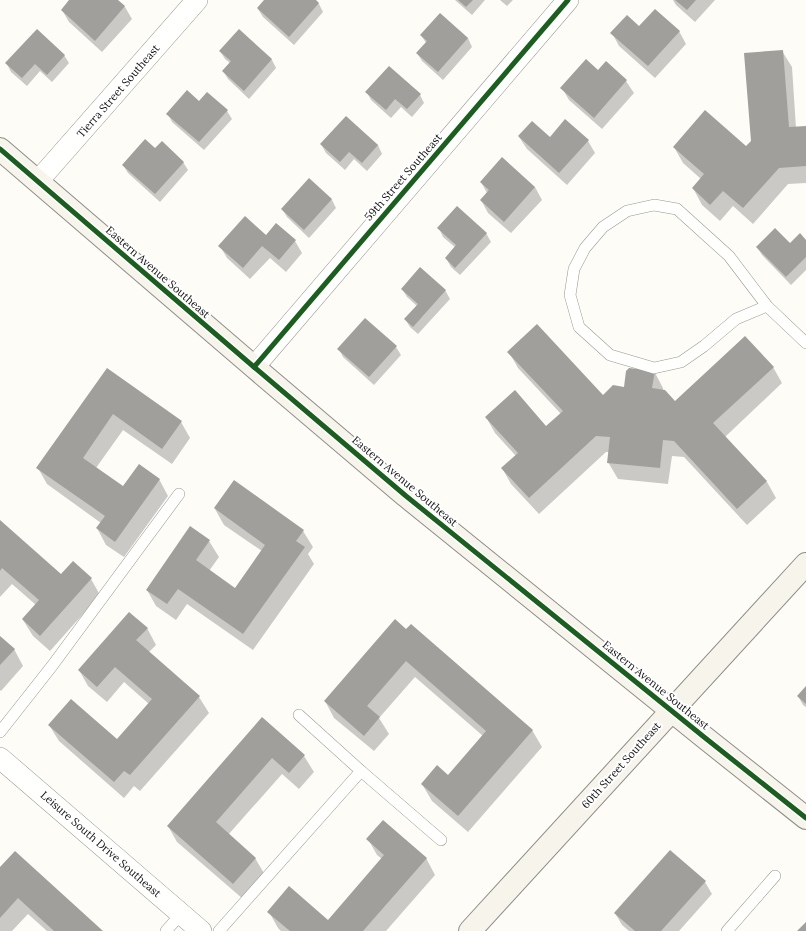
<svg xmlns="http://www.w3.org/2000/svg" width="806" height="931" viewBox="0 0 806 931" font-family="Lora,serif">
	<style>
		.shadow { fill: #0003 }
		.building { fill: #a19f9c }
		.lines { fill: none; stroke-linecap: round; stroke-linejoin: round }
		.lane-casing { stroke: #979795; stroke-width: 12 }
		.street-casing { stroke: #979795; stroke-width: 22 }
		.secondary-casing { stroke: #8e8d8b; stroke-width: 24 }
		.lane { stroke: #fffffe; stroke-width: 11 }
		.street { stroke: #fffffe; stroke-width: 21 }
		.secondary { stroke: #f6f4eb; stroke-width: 22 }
		.cycleway-casing { stroke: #fff; stroke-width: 8 }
		.cycleway { stroke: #1b5e20; stroke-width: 5 }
		.labels { text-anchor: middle; stroke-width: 4; stroke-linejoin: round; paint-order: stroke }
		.street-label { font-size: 11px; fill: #111; stroke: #fff }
	</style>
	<rect width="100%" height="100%" fill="#fdfcf7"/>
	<!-- shadow -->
	<g class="shadow">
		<path d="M71,0H117L125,7L132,19L102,52L69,22L62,10Z"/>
		<path d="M266,0H314L319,4L323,12L294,45L263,17L258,9Z"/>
		<path d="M455,0H485L472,15Z"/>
		<path d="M500,0H513L507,6Z"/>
		<path d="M673,0H715L695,22L676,5Z"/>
		<path d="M440,14L468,38L472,47L443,80L422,61L417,53L426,43L421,35Z"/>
		<path d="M239,31L272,60L276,68L249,99L228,79L223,71L230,63L225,59L220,51Z"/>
		<path d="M679,31L686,44L655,78L619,46L612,33Z"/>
		<path d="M782,51L792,67L796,128L806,127V183L788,184L753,224L733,206L720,221L702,205L693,188L701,179L683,163L674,147L746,148L752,141Z"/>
		<path d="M64,55L69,63L52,82L40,71L27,86L11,72L7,64Z"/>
		<path d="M598,71L626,81L634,93L602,129L569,100L562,88Z"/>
		<path d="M367,92L420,95L424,103L412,117L401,107L391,118L371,100Z"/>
		<path d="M199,102L227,111L232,119L204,150L172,122L168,114Z"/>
		<path d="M346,117L378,145L382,154L367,171L354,159L345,170L326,153L321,144Z"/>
		<path d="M519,137L588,141L595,153L567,185L527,149Z"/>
		<path d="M156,150L183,162L188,170L160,202L128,173L123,165Z"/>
		<path d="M309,179L332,200L336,208L309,238L287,217L282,209Z"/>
		<path d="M481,182L535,187L542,200L511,233L488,213L481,200L487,193Z"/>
		<path d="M276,224L295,241L302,253L286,272L270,258L250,279L227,258L220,246L266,236Z"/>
		<path d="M439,228L486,233L491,242L460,275L451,267L446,258L456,248L443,237Z"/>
		<path d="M806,241V270L791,285L762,255L757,247L790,245Z"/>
		<path d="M402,289L445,290L450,299L418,334L410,327L405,319L417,306L407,297Z"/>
		<path d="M396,347L401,355L374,385L343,357L339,349Z"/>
		<path d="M509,352L603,397L625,388L654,371L663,388V391L675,402L773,367L782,383L725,437L767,482L776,498L747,525L684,457L672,456L668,484L618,479L608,462L609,452H606L539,514L511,484L502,468L516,456L495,433L486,417L546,428L561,414L518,368Z"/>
		<path d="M107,370L181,422L190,438L172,464L123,430L96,468L123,488L159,479L168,496L124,557L106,545L97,528L101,523L47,484L38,468Z"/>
		<path d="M215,509L303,531L313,547L308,554L314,564L253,650L187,604L176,620L156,606L147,590L209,541L219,557L209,571L235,589L262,551L224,525Z"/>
		<path d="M0,522L61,576L91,579L100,595L50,651L33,636L23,620L36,605L12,584L0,597Z"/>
		<path d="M147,628L156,645L149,652L199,697L209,713L140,791L134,786L124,798L59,741L49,725L117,740L149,704L124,682L107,702L88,686L79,670Z"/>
		<path d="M407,630L532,730L542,747L468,832L432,801L422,784L448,776L483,736L415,677L379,718L389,734L374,751L334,718L325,701Z"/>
		<path d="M0,637L14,649L23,666L1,691L0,690Z"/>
		<path d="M806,688V707L803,705L798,696Z"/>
		<path d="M262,719L304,756L314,772L299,789L282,774L228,835L255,858L265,875L243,899L177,842L168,826Z"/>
		<path d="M368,839L426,858L435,875L386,931H281L278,928L269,912L328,921L382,859L377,855Z"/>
		<path d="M0,869L101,931H47L28,914L12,931H0Z"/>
		<path d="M705,882L712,894L679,931H629L622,925L615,913Z"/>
	</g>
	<!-- building -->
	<g class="building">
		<path d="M69,0H118L125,6L95,41L61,10Z"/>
		<path d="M264,0H316L319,3L289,37L257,8Z"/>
		<path d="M458,0H473L466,7Z"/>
		<path d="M675,0H696L687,10Z"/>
		<path d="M655,9L680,31L648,66L610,33L627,15L639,26Z"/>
		<path d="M440,13L468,38L438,72L416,53L427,41L420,35Z"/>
		<path d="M37,29L65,55L47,75L35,64L22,78L5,63Z"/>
		<path d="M239,29L272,59L244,91L222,71L231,61L219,51Z"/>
		<path d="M783,50L789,127L806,126V166L779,168L743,208L723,191L710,205L692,188L704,174L673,147L705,110L746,146L751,141L744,53Z"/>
		<path d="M586,59L598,70L606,61L627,80L594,118L560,88Z"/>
		<path d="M389,66L421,94L407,109L395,99L386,110L365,92Z"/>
		<path d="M187,90L199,101L207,92L228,110L199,142L166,114Z"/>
		<path d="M346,116L378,145L362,163L349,152L340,162L320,144Z"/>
		<path d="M565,119L589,140L559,173L518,136L532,121L550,137Z"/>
		<path d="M145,139L155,148L162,141L184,162L155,194L122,165Z"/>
		<path d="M502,157L535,187L504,222L480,200L489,190L480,182Z"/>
		<path d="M309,178L332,199L304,230L281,209Z"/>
		<path d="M457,206L487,233L455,268L445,258L456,245L437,228Z"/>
		<path d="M245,216L266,235L276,223L296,240L279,260L262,246L243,268L218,246Z"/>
		<path d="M775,228L790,243L800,233L806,240V257L786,277L756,247Z"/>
		<path d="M420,267L446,290L413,327L404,319L418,304L401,289Z"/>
		<path d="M365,318L397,346L369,377L337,349Z"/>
		<path d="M537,324L603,395L613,385L624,387L626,371L629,368L655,371L652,388L665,390L675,401L745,336L774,367L713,423L767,481L737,509L674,441L663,440L660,468L607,463L610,437L596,436L529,498L501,468L518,453L485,417L515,390L546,426L563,411L507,352Z"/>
		<path d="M107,368L182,421L162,449L113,414L83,458L123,486L139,464L160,479L115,542L96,528L105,516L36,468Z"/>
		<path d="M234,480L304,530L296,541L305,547L243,634L178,589L167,604L146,590L190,526L210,540L196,560L235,588L265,545L214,508Z"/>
		<path d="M0,520L61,574L73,561L92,578L40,636L22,619L39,600L2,568L0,571Z"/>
		<path d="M129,612L148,628L136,640L200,696L130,775L124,771L114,782L48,725L71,699L117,739L152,699L115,667L97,687L78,670Z"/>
		<path d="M395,619L406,629L411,624L533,730L458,816L421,784L437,765L448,775L486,731L406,661L367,706L380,717L364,736L324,701Z"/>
		<path d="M0,636L15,649L0,665Z"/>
		<path d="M806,686V704L797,696Z"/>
		<path d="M262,717L305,755L289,773L272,758L216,822L256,858L233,884L167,826Z"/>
		<path d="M383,820L427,858L363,931H290L267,912L289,886L328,920L384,855L366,839Z"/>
		<path d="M670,850L706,881L661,931H635L614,913Z"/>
		<path d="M15,851L103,931H54L18,898L0,918V867Z"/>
		<path d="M806,922V931H797Z"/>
	</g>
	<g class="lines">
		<defs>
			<g id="lane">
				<path d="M767,306L736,319L704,346L681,362L654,368L610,355L579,327L570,295L574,269L585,248L603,227L627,211L654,205L677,209L729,256L767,306L806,343"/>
				<path d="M0,732L52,666L179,494"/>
				<path d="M361,771L441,840"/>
				<path d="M166,931L181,914"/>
				<path d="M219,931L361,771L299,715"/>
				<path d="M727,931L775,876"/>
			</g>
			<g id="street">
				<path d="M38,181L197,0"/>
				<path d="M254,367L568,0"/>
				<path d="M0,758L201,931"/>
			</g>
			<g id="secondary">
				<path d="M0,149L254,367L406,496L704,737L806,818"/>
				<path d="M470,931L806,564"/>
			</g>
		</defs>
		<!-- lane casing -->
		<use href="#lane" class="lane-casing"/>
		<!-- street casing -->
		<use href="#street" class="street-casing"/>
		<!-- secondary casing -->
		<use href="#secondary" class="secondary-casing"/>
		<!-- lane -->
		<use href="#lane" class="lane"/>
		<!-- street -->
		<use href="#street" class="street"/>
		<!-- secondary -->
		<use href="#secondary" class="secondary"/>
		<defs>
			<g id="cycleway">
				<path d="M0,149L254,367L406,496L704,737L806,818"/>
				<path d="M254,367L568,0"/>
			</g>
		</defs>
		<!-- cycleway casing -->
		<use href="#cycleway" class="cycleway-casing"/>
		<!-- cycleway -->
		<use href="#cycleway" class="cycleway"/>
	</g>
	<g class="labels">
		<!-- street labels -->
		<g class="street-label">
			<text transform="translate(118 91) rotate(-49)" y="4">Tierra Street Southeast</text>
			<text transform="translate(403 177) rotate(-49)" y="4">59th Street Southeast</text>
			<text transform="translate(158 272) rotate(41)" y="4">Eastern Avenue Southeast</text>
			<text transform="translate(405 481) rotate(40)" y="4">Eastern Avenue Southeast</text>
			<text transform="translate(656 685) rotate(39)" y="4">Eastern Avenue Southeast</text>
			<text transform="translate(621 765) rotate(-48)" y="4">60th Street Southeast</text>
			<text transform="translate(101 844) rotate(41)" y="4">Leisure South Drive Southeast</text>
		</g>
	</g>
</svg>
